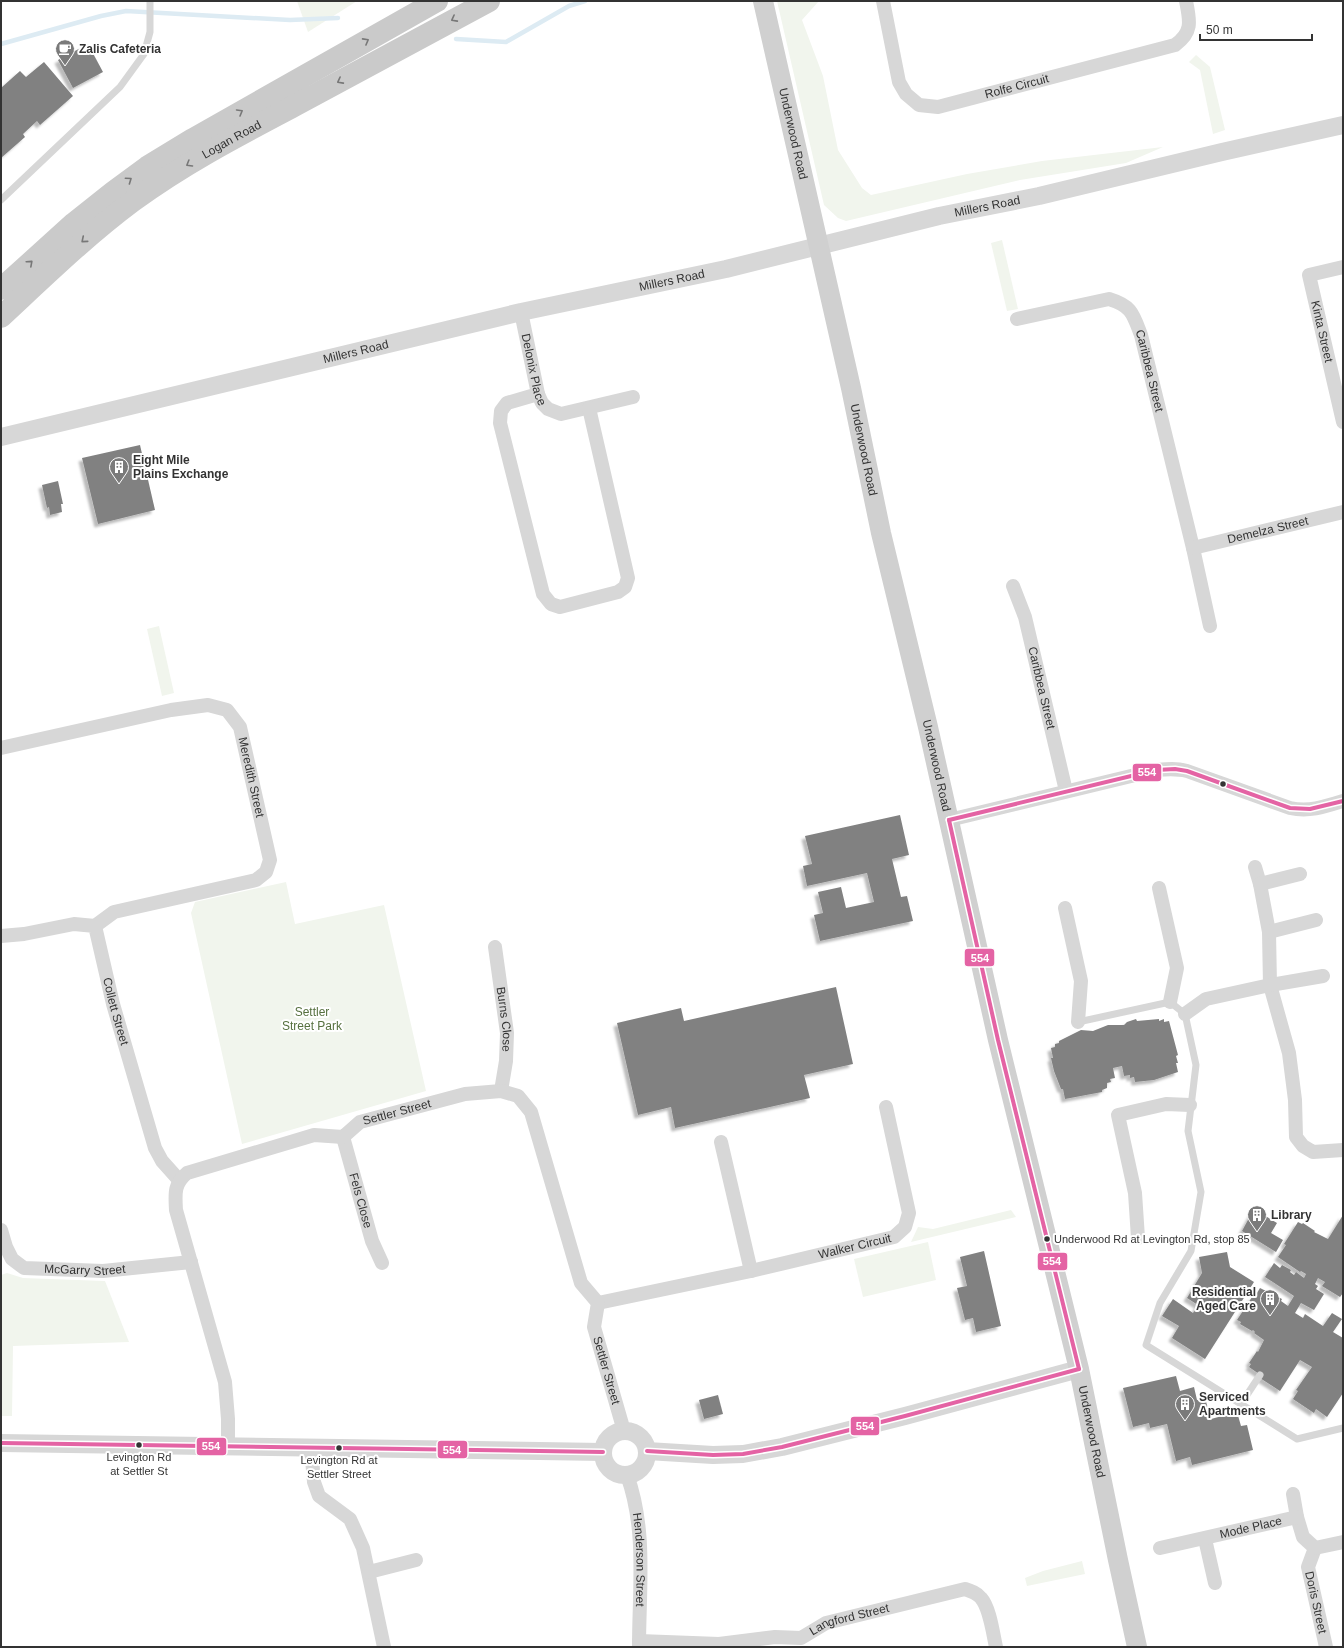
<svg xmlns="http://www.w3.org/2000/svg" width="1344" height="1648" viewBox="0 0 1344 1648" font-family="Helvetica,sans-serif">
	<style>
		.green { fill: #f1f5ed }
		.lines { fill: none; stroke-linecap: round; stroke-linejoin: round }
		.stream { stroke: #ddebf3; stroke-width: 4.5 }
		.building { fill: #818181; filter: url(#shadow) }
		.service { stroke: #d7d7d7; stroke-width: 7 }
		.minor { stroke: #d7d7d7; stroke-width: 14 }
		.tertiary { stroke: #d7d7d7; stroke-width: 18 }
		.secondary { stroke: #d0d0d0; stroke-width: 20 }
		.primary { stroke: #cacaca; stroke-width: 22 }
		.bus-1-casing { stroke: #fff; stroke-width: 7 }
		.bus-1 { stroke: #e463a4; stroke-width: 4 }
		.oneway { stroke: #777 }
		.bus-dot { fill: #333; stroke: #fff; stroke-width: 1.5 }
		.labels { text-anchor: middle; stroke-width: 4; stroke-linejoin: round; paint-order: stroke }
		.bus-label { font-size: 11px; fill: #333; stroke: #fff }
		.poi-label { font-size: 12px; font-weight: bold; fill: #333; stroke: #fff; text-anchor: start }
		.street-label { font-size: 12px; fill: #333; stroke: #fff }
		.park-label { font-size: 12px; fill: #56703f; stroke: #fff }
		.line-badge { stroke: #fff; stroke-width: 1.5 }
		.badge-label { font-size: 11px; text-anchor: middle; font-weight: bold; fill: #fff }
	</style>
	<defs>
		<filter id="shadow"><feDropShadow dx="-3.5" dy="3.5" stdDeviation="1" flood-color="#0004"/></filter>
	</defs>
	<rect width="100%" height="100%" fill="#fff"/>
	<!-- green -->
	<g class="green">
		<path d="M297,1H357L308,32Z"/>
		<path d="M777,1H819L802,20L823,76L838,150L862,188L871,195L967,174L1042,161L1163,147L1126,163L1020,180L846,221L838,218L824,205Z"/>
		<path d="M1196,55L1210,67L1225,130L1213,134L1200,70L1189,62Z"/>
		<path d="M1002,240L1018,309L1007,311L991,243Z"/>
		<path d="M159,626L174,693L162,696L147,629Z"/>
		<path d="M286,882L295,924L384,905L426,1091L242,1144L191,913L195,902Z"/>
		<path d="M1011,1210L1016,1217L911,1242L918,1227L933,1229Z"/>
		<path d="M928,1242L936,1280L863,1297L854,1259Z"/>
		<path d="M7,1273L23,1278L105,1281L129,1342L13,1346L12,1416H1V1275Z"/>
		<path d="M1082,1561L1085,1574L1027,1586L1025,1578L1043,1571Z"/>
	</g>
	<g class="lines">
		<!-- stream -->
		<g class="stream">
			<path d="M456,39L506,42L569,6L585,1"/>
			<path d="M1,44L101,16L126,11L290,20L338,18"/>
		</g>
	</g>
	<!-- building -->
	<g class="building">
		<path d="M88,44L103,72L73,88L58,60Z"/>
		<path d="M44,62L73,96L40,125L37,121L23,134L25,137L1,158V88L20,71L26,77Z"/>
		<path d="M140,445L155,510L98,524L82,458Z"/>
		<path d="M58,481L63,504H61L62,512L50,515L49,507L47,508L42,485Z"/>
		<path d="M900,815L909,855L892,859L901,897L907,896L913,921L820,941L814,915L823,913L818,892L841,887L846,908L874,902L867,873L807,886L803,866L812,864L805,836Z"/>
		<path d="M836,987L853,1064L804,1075L810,1098L675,1128L671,1107L638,1115L617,1023L681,1008L684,1021Z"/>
		<path d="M1136,1019L1137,1021L1159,1019V1021L1164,1019V1022L1169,1021L1178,1055L1176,1056L1178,1063H1176L1178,1072L1154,1080L1135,1082L1134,1077L1130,1078V1075L1124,1076L1122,1066L1113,1068L1115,1078L1110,1079L1111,1082L1107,1083V1088L1102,1090V1092L1065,1099L1063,1089H1061L1054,1071L1051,1058H1053L1051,1048L1055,1047V1044L1059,1043V1041L1081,1030L1093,1031L1108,1025H1124L1127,1022Z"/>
		<path d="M1254,1209L1277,1223L1271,1233L1283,1240L1276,1252L1242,1231Z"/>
		<path d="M1343,1215V1293L1340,1297L1322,1286L1325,1282L1318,1278L1315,1284L1318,1286L1316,1289L1324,1294L1314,1310L1301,1303L1295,1313L1303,1318L1305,1314L1323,1326L1332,1313L1342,1319L1333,1332L1343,1338V1393L1327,1417L1316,1409L1314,1413L1293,1399L1298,1391L1296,1390L1312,1367L1300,1360L1280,1391L1260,1378L1262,1376L1249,1367L1251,1364L1249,1363L1257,1351L1258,1352L1264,1340L1254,1333L1255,1332L1253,1330L1252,1331L1240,1324L1241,1322L1237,1320L1252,1297L1254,1298L1260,1288L1282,1299L1281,1301L1288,1306L1294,1296L1265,1277L1274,1263L1280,1268L1282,1265L1291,1270L1290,1272L1294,1275L1296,1272L1304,1278L1306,1274L1301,1271L1300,1272L1278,1257L1286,1245L1284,1244L1298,1222L1302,1224L1303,1223L1315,1231L1314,1232L1328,1239Z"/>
		<path d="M984,1251L1001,1326L976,1332L973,1318L965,1320L957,1288L967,1286L960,1257Z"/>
		<path d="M1227,1252L1230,1267L1254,1282L1205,1359L1172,1338L1179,1326L1162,1316L1173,1299L1193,1313L1198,1305L1187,1298L1202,1273L1199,1257Z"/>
		<path d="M1176,1376L1180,1391L1194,1387L1197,1400L1205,1398L1211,1419L1237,1412L1241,1426L1247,1425L1253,1450L1192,1465L1190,1457L1176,1461L1167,1424L1150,1428L1149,1423L1133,1427L1123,1388Z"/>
		<path d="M718,1395L723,1414L704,1419L699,1400Z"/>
	</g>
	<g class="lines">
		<!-- service -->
		<g class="service">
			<path d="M1,200L120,87L144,54L150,32V1"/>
			<path d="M1078,1022L1170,1002L1185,1014L1196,1065L1188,1131L1201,1192L1191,1251L1160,1303L1146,1345L1297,1439L1343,1428"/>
			<path d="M1241,1404L1260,1375"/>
		</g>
		<!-- minor -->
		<g class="minor">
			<path id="s1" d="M883,1L899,82L906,94L919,105L938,107L1175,45C1193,32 1190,21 1186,1"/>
			<path id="s2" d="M1343,267L1309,275L1343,422"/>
			<path id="s3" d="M521,312L538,394L542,403L548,409L561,414L633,397"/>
			<path id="s4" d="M1017,319L1109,299C1132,306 1133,314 1141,335L1193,548L1210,626"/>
			<path d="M538,394L507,403L501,411L500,423L543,594L551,604L560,607L618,592L625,587L628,578L589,408"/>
			<path id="s5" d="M1193,548L1343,512"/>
			<path id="s6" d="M1013,586L1025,617L1066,791"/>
			<path id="s7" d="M1,748L171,710L208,705L227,710L240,727L270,860L266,872L256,880L114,912L95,926"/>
			<path d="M949,820L1156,770C1167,769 1176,768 1187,771L1290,808C1309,812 1324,807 1343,801"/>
			<path d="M1255,867L1260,884L1269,932L1270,985L1289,1053L1295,1100L1296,1137L1303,1146L1313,1152L1343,1150"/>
			<path d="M1260,884L1300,874"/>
			<path d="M1159,888L1177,968L1170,1002"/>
			<path d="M1065,908L1081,981L1078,1022"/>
			<path d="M1269,932L1316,920"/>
			<path id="s8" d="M1,936L24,934L74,924L95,926L113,1004L155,1148L162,1161L179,1180"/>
			<path id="s9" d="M495,947L507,1033L506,1061L501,1091"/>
			<path d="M1185,1014L1206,999L1270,985L1323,976"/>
			<path id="s10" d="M343,1137L372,1241L382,1263"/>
			<path d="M721,1142L751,1271"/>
			<path id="s11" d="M1,1230L6,1247L12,1259L24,1268L103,1271L191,1262"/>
			<path d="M1138,1238L1135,1193L1118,1115L1166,1104L1190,1105"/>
			<path id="s12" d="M598,1303L751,1271L894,1237L905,1227L909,1213L886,1107"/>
			<path id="s13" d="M228,1446V1419L225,1382L176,1210C175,1193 174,1184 187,1173L314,1135L343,1137L360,1122L465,1094L501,1091L518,1096L531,1112L581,1283L598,1303L594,1327L624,1431"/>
			<path d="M311,1447L314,1482L319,1496L350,1519L363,1548L384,1647"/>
			<path id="s14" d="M627,1475C647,1530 639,1589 639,1647"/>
			<path id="s15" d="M1293,1494L1297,1517L1303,1537L1315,1548L1308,1567L1326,1647"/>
			<path d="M1205,1539L1215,1583"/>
			<path id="s16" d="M1160,1548L1297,1517"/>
			<path d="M1315,1548L1343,1542"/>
			<path d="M369,1572L416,1560"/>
			<path id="s17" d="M639,1641L719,1644L775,1637L801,1638L826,1623L965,1589C971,1591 977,1593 981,1598C990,1608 993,1634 996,1647"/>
		</g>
		<!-- tertiary -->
		<g class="tertiary">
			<path id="s18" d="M1,437L521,312L726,269L939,216L1039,196L1222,152L1343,125"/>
			<circle cx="625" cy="1453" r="22"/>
			<path d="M1,1443L603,1452"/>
			<path d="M647,1451L713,1455L743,1454L782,1447L905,1416L1079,1369"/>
		</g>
		<!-- secondary -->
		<path class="secondary" id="s19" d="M763,1L851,388L881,533L928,727L998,1040L1079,1369L1118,1560L1137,1647"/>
		<!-- primary -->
		<g class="primary">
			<path d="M1,289L74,223L113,192L147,167L193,139L437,1"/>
			<path id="s20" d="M1,317C44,277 86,236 133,201C183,164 239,135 294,106C359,71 424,36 489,1"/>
		</g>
		<defs>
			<g id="bus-1">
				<path d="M949,820L998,1040L1079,1369"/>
				<path d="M949,820L1156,770L1175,769L1187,771L1290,808L1310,809L1343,801"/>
				<path d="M1,1443L603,1452"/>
				<path d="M647,1451L713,1455L743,1454L782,1447L905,1416L1079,1369"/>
			</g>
		</defs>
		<!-- bus-1 casing -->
		<use href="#bus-1" class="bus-1-casing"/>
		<!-- bus-1 -->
		<use href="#bus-1" class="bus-1"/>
	</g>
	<!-- one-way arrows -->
	<defs><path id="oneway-chevron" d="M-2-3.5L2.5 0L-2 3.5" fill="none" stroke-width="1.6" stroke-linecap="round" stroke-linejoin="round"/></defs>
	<g class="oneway">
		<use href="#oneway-chevron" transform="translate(454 19) rotate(152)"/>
		<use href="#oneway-chevron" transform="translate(366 41) rotate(-29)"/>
		<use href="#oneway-chevron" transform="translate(340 81) rotate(152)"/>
		<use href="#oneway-chevron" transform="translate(240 112) rotate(-30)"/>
		<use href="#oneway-chevron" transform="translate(189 164) rotate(149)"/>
		<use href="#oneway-chevron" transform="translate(129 180) rotate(-35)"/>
		<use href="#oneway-chevron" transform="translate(84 240) rotate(140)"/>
		<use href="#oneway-chevron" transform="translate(30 263) rotate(-42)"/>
	</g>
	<!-- icons -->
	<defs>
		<symbol id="cafe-pin" viewBox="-11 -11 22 30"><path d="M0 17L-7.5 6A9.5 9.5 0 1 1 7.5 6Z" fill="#7a7a7a" stroke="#fff"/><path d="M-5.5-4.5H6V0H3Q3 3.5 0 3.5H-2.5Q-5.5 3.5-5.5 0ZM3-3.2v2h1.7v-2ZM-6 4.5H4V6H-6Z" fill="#fff"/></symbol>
		<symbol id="building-pin" viewBox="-11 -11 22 30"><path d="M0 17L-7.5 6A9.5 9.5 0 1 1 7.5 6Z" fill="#7a7a7a" stroke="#fff"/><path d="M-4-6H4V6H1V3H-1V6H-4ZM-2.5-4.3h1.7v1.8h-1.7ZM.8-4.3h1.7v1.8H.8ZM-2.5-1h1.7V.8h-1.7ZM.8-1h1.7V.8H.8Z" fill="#fff"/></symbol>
	</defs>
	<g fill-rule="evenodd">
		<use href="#cafe-pin" x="54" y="38" width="22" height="30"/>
		<use href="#building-pin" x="108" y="456" width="22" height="30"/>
		<use href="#building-pin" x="1246" y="1204" width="22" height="30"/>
		<use href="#building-pin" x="1259" y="1288" width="22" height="30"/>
		<use href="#building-pin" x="1174" y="1393" width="22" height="30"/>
	</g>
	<!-- markers -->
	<g class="bus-dot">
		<circle cx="1223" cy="784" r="3.5"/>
		<circle cx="1047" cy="1239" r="3.5"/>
		<circle cx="139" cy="1445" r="3.5"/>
		<circle cx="339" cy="1448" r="3.5"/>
	</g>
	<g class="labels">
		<!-- bus labels -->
		<g class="bus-label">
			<text x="1054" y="1243" text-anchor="start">Underwood Rd at Levington Rd, stop 85</text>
			<text x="139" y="1461">Levington Rd<tspan x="139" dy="14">at Settler St</tspan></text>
			<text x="339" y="1464">Levington Rd at<tspan x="339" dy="14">Settler Street</tspan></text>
		</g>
		<!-- poi labels -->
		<g class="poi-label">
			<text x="79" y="53">Zalis Cafeteria</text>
			<text x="133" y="464">Eight Mile<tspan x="133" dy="14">Plains Exchange</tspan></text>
			<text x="1271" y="1219">Library</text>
			<text x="1256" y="1296" text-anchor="end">Residential<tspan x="1256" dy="14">Aged Care</tspan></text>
			<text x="1199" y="1401">Serviced<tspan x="1199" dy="14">Apartments</tspan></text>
		</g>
		<!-- street labels -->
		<g class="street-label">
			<text dy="4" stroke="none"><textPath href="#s1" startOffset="214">Rolfe Circuit</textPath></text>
			<text dy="4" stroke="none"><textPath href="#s19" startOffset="136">Underwood Road</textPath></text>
			<text dy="4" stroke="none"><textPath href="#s20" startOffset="292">Logan Road</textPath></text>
			<text dy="4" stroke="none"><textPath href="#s18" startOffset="1013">Millers Road</textPath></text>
			<text dy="4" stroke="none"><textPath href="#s18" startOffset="689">Millers Road</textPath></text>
			<text dy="4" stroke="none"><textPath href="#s2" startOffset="93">Kinta Street</textPath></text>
			<text dy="4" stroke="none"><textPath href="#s18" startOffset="365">Millers Road</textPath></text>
			<text dy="4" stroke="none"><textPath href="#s3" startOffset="59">Delonix Place</textPath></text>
			<text dy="4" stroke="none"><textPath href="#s4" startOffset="182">Caribbea Street</textPath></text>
			<text dy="4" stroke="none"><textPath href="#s19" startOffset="460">Underwood Road</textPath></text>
			<text dy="4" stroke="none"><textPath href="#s5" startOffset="77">Demelza Street</textPath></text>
			<text dy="4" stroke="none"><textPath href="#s6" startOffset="106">Caribbea Street</textPath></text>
			<text dy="4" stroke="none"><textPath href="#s19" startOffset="784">Underwood Road</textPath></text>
			<text dy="4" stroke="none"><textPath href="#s7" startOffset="304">Meredith Street</textPath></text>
			<text dy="4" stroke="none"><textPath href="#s8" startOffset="183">Collett Street</textPath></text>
			<text dy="4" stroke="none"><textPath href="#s9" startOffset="73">Burns Close</textPath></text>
			<text dy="4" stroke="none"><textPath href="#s13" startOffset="506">Settler Street</textPath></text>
			<text dy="4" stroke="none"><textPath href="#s10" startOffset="66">Fels Close</textPath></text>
			<text dy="4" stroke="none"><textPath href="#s12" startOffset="263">Walker Circuit</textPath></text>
			<text dy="4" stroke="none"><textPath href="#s11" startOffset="107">McGarry Street</textPath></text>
			<text dy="4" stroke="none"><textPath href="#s13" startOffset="925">Settler Street</textPath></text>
			<text dy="4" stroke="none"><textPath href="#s19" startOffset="1468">Underwood Road</textPath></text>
			<text dy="4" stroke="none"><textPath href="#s16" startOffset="93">Mode Place</textPath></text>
			<text dy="4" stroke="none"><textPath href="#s14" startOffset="86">Henderson Street</textPath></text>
			<text dy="4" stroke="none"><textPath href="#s15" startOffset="117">Doris Street</textPath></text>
			<text dy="4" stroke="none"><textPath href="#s17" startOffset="215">Langford Street</textPath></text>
		</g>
		<!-- park labels -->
		<g class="park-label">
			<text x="312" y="1016">Settler<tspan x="312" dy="14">Street Park</tspan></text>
		</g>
	</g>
	<g class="line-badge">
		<rect x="1132" y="763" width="30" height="19" rx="4" fill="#e463a4"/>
		<rect x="964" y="948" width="31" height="19" rx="4" fill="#e463a4"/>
		<rect x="1037" y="1252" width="31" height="19" rx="4" fill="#e463a4"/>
		<rect x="850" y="1416" width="30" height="20" rx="4" fill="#e463a4"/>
		<rect x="196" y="1437" width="31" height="19" rx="4" fill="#e463a4"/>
		<rect x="437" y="1440" width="31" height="19" rx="4" fill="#e463a4"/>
	</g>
	<g class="badge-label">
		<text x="1147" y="776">554</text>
		<text x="980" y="962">554</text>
		<text x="1052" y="1265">554</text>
		<text x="865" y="1430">554</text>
		<text x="211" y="1450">554</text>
		<text x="452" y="1454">554</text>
	</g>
	<!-- border -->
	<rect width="1344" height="1648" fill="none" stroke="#333333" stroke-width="4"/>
	<!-- scale -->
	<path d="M1200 34v6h112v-6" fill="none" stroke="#333333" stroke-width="2"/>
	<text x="1206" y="34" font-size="12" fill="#333333" stroke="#ffffff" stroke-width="3" paint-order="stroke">50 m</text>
</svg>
